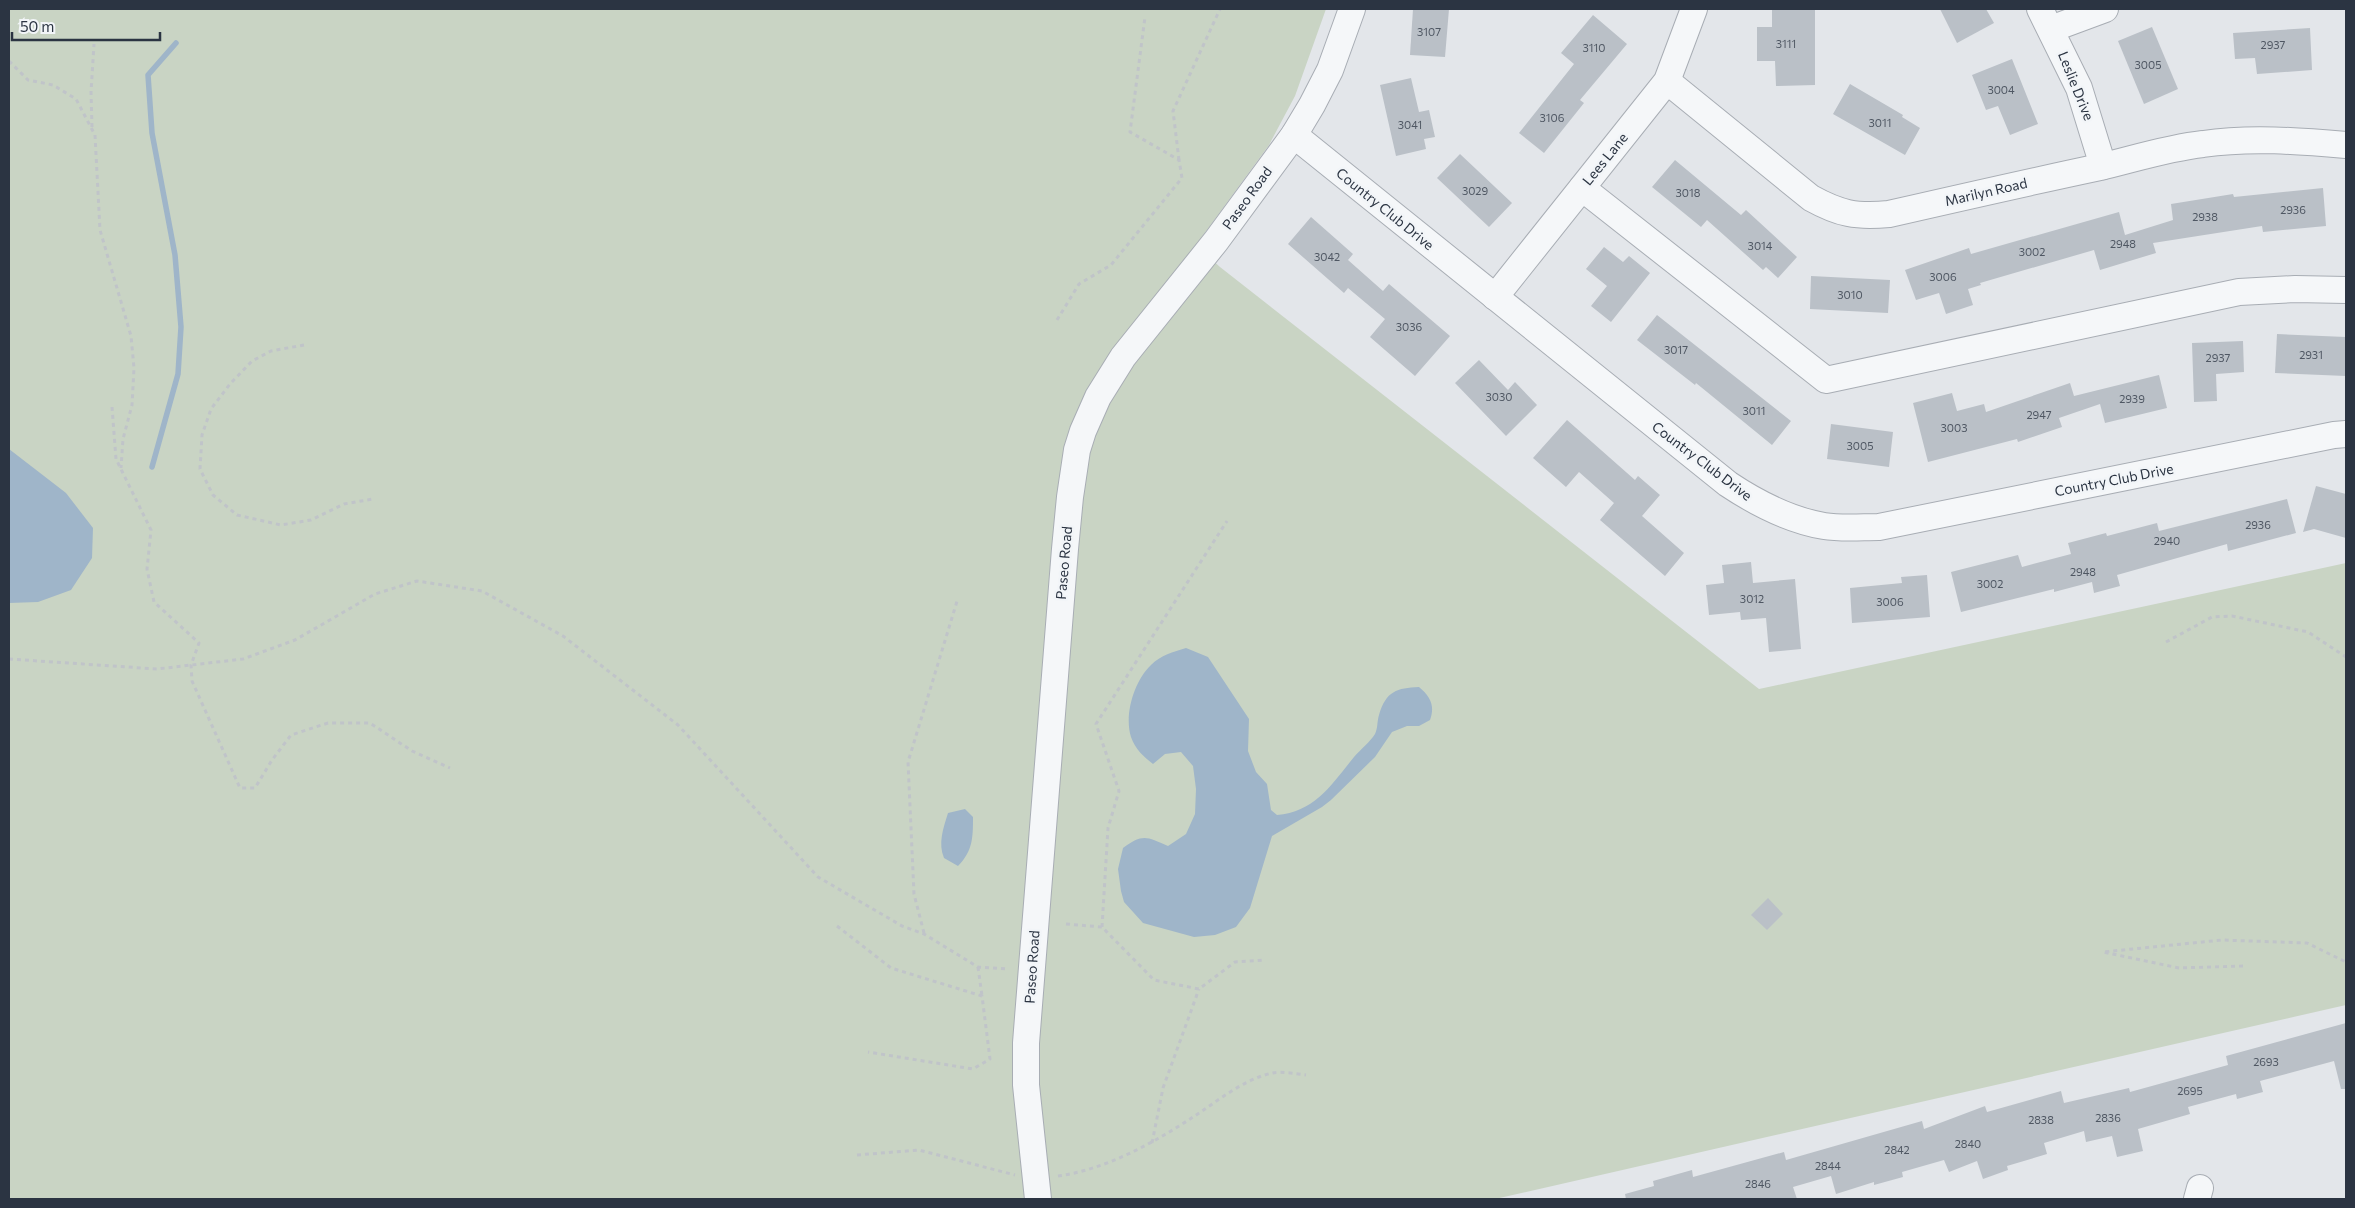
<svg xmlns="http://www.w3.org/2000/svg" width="2355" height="1208" viewBox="0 0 2355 1208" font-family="Commissioner,sans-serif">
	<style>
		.green { fill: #c9d4c4 }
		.water { fill: #9fb5c9 }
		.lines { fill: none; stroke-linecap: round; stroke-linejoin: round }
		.stream { stroke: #9fb5c9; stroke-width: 5.5 }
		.building { fill: #bac0c7 }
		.minor-casing { stroke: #a8adb4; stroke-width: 28 }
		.path { stroke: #c0c4c9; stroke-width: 3; stroke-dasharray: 4 4; stroke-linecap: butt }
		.minor { stroke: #f5f7f9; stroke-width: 26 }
		.labels { text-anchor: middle; stroke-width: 5; stroke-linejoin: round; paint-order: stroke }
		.number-label { font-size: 11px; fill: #4f5763 }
		.street-label { font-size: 14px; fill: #2b3442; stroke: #f2f5f8 }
	</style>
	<rect width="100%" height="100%" fill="#e3e6ea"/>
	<!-- green -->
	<path class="green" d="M9,9H1326L1295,96L1269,145L1196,245L1220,267L1759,689L2346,563V1005L1495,1199H9Z"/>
	<!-- water -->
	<g class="water">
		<path d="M9,449L66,493L93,528L92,558L71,590L38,602L9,603Z"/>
		<path d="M1186,648L1208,657L1249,719L1248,751L1256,772L1267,784L1271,810L1277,815C1315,812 1332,784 1354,757C1361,749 1370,742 1375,734C1378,728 1377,721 1379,715C1386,691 1397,688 1419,687C1431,697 1435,706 1430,720L1419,726H1407L1392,732L1375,757L1331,800L1322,807L1272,836L1250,908L1236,927L1215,935L1194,937L1143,923L1124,902L1121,891L1118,869L1123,848C1143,833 1147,837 1168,846L1186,834L1195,814L1196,789L1193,766L1181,752L1165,754L1153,764C1144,757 1135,749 1131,737C1124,715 1134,681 1151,665C1161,655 1173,652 1186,648Z"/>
		<path d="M965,809L973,817C973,837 973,851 958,866L944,858C938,843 943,829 948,813Z"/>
	</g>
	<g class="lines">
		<!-- stream -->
		<path class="stream" d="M152,467L178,374L181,327L175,255L152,133L148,75L176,43"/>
	</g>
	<!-- building -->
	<g class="building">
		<path d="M1413,9H1449L1445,57L1410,55Z"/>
		<path d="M1772,9H1815V85L1776,86L1775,61H1757V27H1772Z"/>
		<path d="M1940,9H1986L1994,23L1957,43Z"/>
		<path d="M1593,15L1627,44L1580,100L1584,103L1544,153L1519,133L1574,64L1561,53Z"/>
		<path d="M2152,27L2178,89L2144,104L2118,41Z"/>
		<path d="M2310,28L2312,70L2257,74L2255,58L2235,59L2233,33Z"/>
		<path d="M2012,59L2038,124L2010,135L1998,106L1986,110L1972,75Z"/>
		<path d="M1411,78L1419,112L1429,110L1435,137L1424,139L1426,149L1396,156L1380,85Z"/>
		<path d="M1850,84L1903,115L1902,117L1920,128L1905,155L1833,114Z"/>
		<path d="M1460,154L1512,203L1489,227L1437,178Z"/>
		<path d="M1675,160L1741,215L1746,210L1797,257L1778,278L1766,267L1763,270L1707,220L1701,227L1652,187Z"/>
		<path d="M2323,188L2326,226L2263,232L2262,226L2153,243L2156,253L2100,270L2094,250L1980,283L1981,285L1968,289L1973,305L1946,314L1939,293L1916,300L1905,270L1969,248L1971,254L2119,212L2125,235L2173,220L2171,204L2233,194L2234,197Z"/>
		<path d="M1311,217L1353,254L1348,260L1383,291L1389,284L1450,336L1415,376L1370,337L1385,319L1348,288L1344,293L1288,244Z"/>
		<path d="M1604,247L1623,262L1629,256L1650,273L1611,322L1591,306L1607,286L1586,269Z"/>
		<path d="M1811,276L1890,280L1888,313L1810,309Z"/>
		<path d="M1657,315L1791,421L1772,445L1696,383L1695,385L1637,340Z"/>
		<path d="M2277,334L2346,337V376L2275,373Z"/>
		<path d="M2243,341L2244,372L2216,374L2217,401L2194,402L2192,343Z"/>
		<path d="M1479,360L1508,390L1515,382L1537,405L1506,436L1455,383Z"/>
		<path d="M2159,375L2167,408L2105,423L2100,404L2059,418L2062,427L2018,442L2017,439L1928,462L1913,403L1952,393L1957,411L1984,404L1986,412L2070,383L2074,396Z"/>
		<path d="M1567,420L1635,480L1638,476L1660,495L1642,516L1684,553L1665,576L1600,520L1614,503L1579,472L1566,487L1533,458Z"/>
		<path d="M1831,424L1893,432L1889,467L1827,459Z"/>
		<path d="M2316,486L2346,494V538L2314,529L2303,532Z"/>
		<path d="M2287,499L2296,533L2228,551L2227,544L2117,575L2120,586L2094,593L2092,582L2054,592V589L1961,612L1951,572L2018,555L2022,567L2071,554L2068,543L2106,533L2107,536L2157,523L2159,531Z"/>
		<path d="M1751,562L1753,583L1795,579L1801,649L1769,652L1766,618L1741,620L1740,612L1709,615L1706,585L1724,583L1722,565Z"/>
		<path d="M1927,575L1930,617L1852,623L1850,588L1902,583L1901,577Z"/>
		<path d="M1768,898L1783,914L1767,930L1751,915Z"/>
		<path d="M2346,1023V1089H2341L2334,1061L2260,1081L2263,1092L2237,1099L2236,1094L2188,1107L2190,1114L2138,1129L2143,1151L2117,1157L2112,1136L2086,1142L2084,1131L2044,1143L2047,1154L2007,1166L2008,1170L1983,1179L1977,1161L1949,1172L1944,1160L1902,1172L1903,1177L1874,1185V1182L1836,1194L1831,1176L1793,1187L1797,1199H1626L1625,1194L1654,1186L1653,1181L1692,1170L1693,1177L1784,1152L1786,1160L1922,1121L1924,1129L1985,1106L1987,1112L2061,1091L2064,1103L2129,1088L2130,1092L2228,1065L2226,1056Z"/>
	</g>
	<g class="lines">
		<defs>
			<g id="minor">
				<path d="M2040,9L2079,88L2103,166"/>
				<path d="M2051,29L2105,9"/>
				<path d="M1667,81L1811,198C1840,214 1856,217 1889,214C1959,198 2029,182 2100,167C2134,159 2167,148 2203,144C2250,137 2299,141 2346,145"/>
				<path d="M1294,135L1728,484C1758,504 1789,520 1824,526C1842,529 1862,527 1879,527L2334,435L2346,434"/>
				<path d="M1582,188L1826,380L2239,292L2295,289L2346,290"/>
				<path d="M1495,297L1667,81L1694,9"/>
				<path d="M1038,1199L1026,1085V1043L1065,549L1070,497L1077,450L1083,431L1098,397L1123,357L1216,241L1294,135L1312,105L1330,70L1352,9"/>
				<path d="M2197,1199L2200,1188"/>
			</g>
		</defs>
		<!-- minor casing -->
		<use href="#minor" class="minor-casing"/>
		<!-- path -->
		<g class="path">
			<path d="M9,61L28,80L53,85L76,99L95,135L100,230L131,336L134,368L132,405L123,439L121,468"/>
			<path d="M92,127L91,92L94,44"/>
			<path d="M1179,160L1173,111L1220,9"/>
			<path d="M1057,320L1079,284L1111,265L1182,178L1179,160L1130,132L1145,17"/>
			<path d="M304,345L271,351L252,361L230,384L211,409L202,435L200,469L213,495L237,515L281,525L311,520L344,504L373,499"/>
			<path d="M112,407L116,459L151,530L147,569L154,602L199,643L191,665L192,681L240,788H255L272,760L291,735L328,723H370L412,751L450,768"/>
			<path d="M2166,642L2212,617L2232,616L2308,632L2346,657"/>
			<path d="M9,659L157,669L243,659L295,640L375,594L417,581L482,591L563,636L678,725L818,877L902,926L924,934L978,967L1009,969"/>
			<path d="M1066,924L1102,927L1154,980L1199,989L1235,962L1265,960"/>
			<path d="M837,926L891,968L982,996L990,1059L973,1069L868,1052"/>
			<path d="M1102,927L1108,828L1119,791L1096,724L1227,521"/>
			<path d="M924,933L914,894L908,762L958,598"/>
			<path d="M2243,966L2179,968L2103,952L2222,940L2307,943L2346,962"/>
			<path d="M978,967L982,996"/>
			<path d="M1152,1143L1163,1088L1199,989"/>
			<path d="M857,1155L919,1150L1015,1175"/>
			<path d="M1058,1176C1104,1170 1154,1143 1193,1117C1218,1101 1242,1080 1272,1073C1282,1071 1296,1074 1306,1075"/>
		</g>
		<!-- minor -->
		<use href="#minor" class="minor"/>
	</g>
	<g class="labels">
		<!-- number labels -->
		<g class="number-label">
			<text x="1429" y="36">3107</text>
			<text x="1786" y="48">3111</text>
			<text x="2273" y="49">2937</text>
			<text x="1594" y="52">3110</text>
			<text x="2148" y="69">3005</text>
			<text x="2001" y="94">3004</text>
			<text x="1552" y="122">3106</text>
			<text x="1880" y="127">3011</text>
			<text x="1410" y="129">3041</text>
			<text x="1475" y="195">3029</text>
			<text x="1688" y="197">3018</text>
			<text x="2293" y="214">2936</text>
			<text x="2205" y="221">2938</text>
			<text x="2123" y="248">2948</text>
			<text x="1760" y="250">3014</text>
			<text x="2032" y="256">3002</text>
			<text x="1327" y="261">3042</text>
			<text x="1943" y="281">3006</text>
			<text x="1850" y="299">3010</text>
			<text x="1409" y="331">3036</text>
			<text x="1676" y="354">3017</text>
			<text x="2311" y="359">2931</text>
			<text x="2218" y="362">2937</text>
			<text x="1499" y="401">3030</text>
			<text x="2132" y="403">2939</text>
			<text x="1754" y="415">3011</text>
			<text x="2039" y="419">2947</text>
			<text x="1954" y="432">3003</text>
			<text x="1860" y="450">3005</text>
			<text x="2258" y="529">2936</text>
			<text x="2167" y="545">2940</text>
			<text x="2083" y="576">2948</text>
			<text x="1990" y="588">3002</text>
			<text x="1752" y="603">3012</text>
			<text x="1890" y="606">3006</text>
			<text x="2266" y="1066">2693</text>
			<text x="2190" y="1095">2695</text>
			<text x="2108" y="1122">2836</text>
			<text x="2041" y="1124">2838</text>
			<text x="1968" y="1148">2840</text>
			<text x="1897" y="1154">2842</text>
			<text x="1828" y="1170">2844</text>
			<text x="1758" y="1188">2846</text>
		</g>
		<!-- street labels -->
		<g class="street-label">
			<text transform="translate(2076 86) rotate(68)" y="5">Leslie Drive</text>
			<text transform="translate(1605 159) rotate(-51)" y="5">Lees Lane</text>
			<text transform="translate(1986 192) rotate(-13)" y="5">Marilyn Road</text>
			<text transform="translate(1247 198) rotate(-54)" y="5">Paseo Road</text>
			<text transform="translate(1385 209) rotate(39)" y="5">Country Club Drive</text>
			<text transform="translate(1702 461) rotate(37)" y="5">Country Club Drive</text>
			<text transform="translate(2114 480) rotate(-11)" y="5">Country Club Drive</text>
			<text transform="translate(1064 563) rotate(-85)" y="5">Paseo Road</text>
			<text transform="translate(1032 967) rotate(-86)" y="5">Paseo Road</text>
		</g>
	</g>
	<!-- border -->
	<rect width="2355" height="1208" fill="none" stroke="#2b3442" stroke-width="20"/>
	<!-- scale -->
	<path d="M12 32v8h148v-8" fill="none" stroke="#2b3442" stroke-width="2.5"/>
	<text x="20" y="32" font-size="15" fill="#2b3442" stroke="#f2f5f8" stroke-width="4" paint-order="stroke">50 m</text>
</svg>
